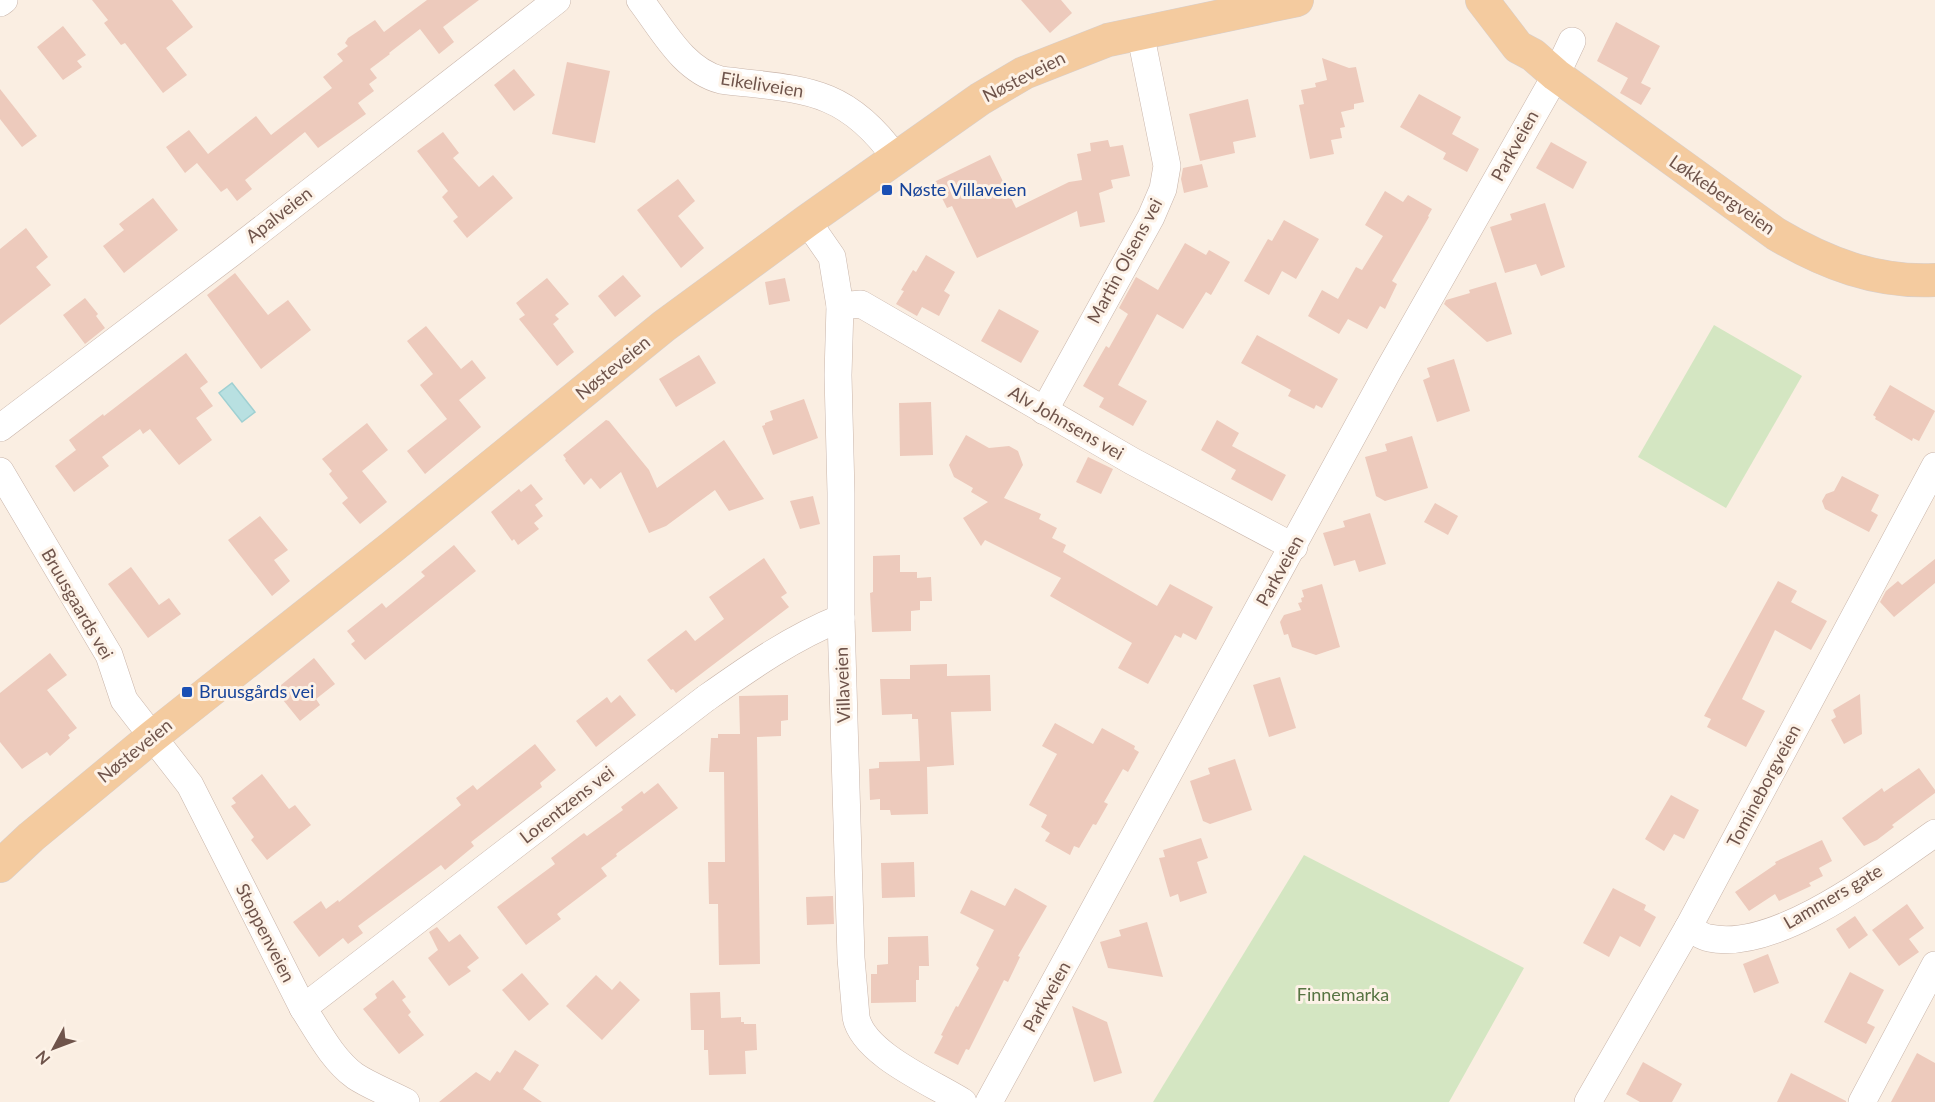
<svg xmlns="http://www.w3.org/2000/svg" width="1935" height="1102" viewBox="0 0 1935 1102" font-family="Lato,sans-serif">
	<style>
		.green { fill: #d4e6c2 }
		.water { fill: #b8e0e1; stroke: #9fd0d2; stroke-width: 1.5 }
		.building { fill: #edcabc }
		.lines { fill: none; stroke-linecap: round; stroke-linejoin: round }
		.minor-casing { stroke: #c9b5aa; stroke-width: 28 }
		.major-casing { stroke: #d7cfcd; stroke-width: 34 }
		.minor { stroke: #fff; stroke-width: 27 }
		.major { stroke: #f4cb9f; stroke-width: 33 }
		.transit-dot { fill: #1a4fb4; stroke: #fdf2e7; stroke-width: 2 }
		.labels { text-anchor: middle; stroke-width: 6; stroke-linejoin: round; paint-order: stroke }
		.street-label { font-size: 18px; fill: #6f544b; stroke: #fdf2e7 }
		.transit-label { font-size: 18px; fill: #164399; stroke: #fdf2e7; text-anchor: start }
		.park-label { font-size: 18px; fill: #577443; stroke: #fdf2e7 }
	</style>
	<rect width="100%" height="100%" fill="#faeee2"/>
	<!-- green -->
	<g class="green">
		<path d="M1714,325L1802,376L1726,508L1638,457Z"/>
		<path d="M1304,855L1524,968L1449,1102H1153Z"/>
	</g>
	<!-- water -->
	<path class="water" d="M232,383L255,412L242,422L219,393Z"/>
	<!-- building -->
	<g class="building">
		<path d="M92,0H172L193,27L166,48L187,75L163,93L125,43L121,45L104,23L108,20Z"/>
		<path d="M427,0H479L443,27L454,42L439,54L420,29L389,53L390,54L370,69L377,78L369,84L374,91L358,103L366,114L318,148L305,132L245,180L252,189L237,201L227,188L221,192L197,163L185,173L166,147L189,130L208,154L256,116L271,135L332,88L323,77L343,61L337,54L348,46L345,43L348,38L375,20L384,32Z"/>
		<path d="M1021,0H1061L1072,13L1050,33Z"/>
		<path d="M1616,22L1660,46L1641,83L1651,88L1641,105L1620,93L1628,78L1597,61Z"/>
		<path d="M63,26L86,55L77,61L82,67L63,80L37,47Z"/>
		<path d="M1322,58L1349,68L1356,67L1364,102L1354,104V109L1341,112L1345,127L1340,128L1342,138L1331,140L1334,154L1310,159L1299,105L1304,104L1301,90L1316,87L1315,83L1327,80Z"/>
		<path d="M567,62L610,71L595,143L552,134Z"/>
		<path d="M514,69L535,95L514,111L494,85Z"/>
		<path d="M0,89L37,136L22,147L0,119Z"/>
		<path d="M1419,94L1461,117L1452,134L1479,149L1467,172L1443,159L1446,153L1400,127Z"/>
		<path d="M1248,99L1256,137L1233,142L1235,153L1200,161L1189,114Z"/>
		<path d="M443,132L459,153L453,158L479,187L493,175L513,198L467,238L453,221L458,217L442,197L448,191L417,151Z"/>
		<path d="M1108,140L1110,147L1123,145L1130,176L1111,180L1113,188L1099,193L1105,222L1080,227L1077,211L977,258L952,206L947,208L934,182L990,155L1016,208L1069,182L1082,180L1077,154L1091,151L1090,143Z"/>
		<path d="M1551,142L1587,162L1573,189L1536,168Z"/>
		<path d="M1202,164L1208,187L1184,193L1181,179L1183,168Z"/>
		<path d="M678,179L695,201L678,216L704,248L681,268L637,210Z"/>
		<path d="M1385,191L1403,202L1408,195L1432,209L1428,216L1429,217L1392,281L1397,284L1385,309L1380,306L1367,329L1348,319L1339,334L1308,316L1322,290L1338,299L1356,267L1362,270L1383,236L1365,225Z"/>
		<path d="M153,198L178,230L124,273L103,246L124,230L119,224Z"/>
		<path d="M1545,203L1565,267L1541,276L1536,264L1505,273L1490,227L1512,220L1510,214Z"/>
		<path d="M1284,220L1319,239L1296,279L1282,271L1269,295L1244,281L1268,239L1272,241Z"/>
		<path d="M26,228L48,257L36,267L51,285L0,325V249Z"/>
		<path d="M1185,243L1206,255L1209,250L1230,262L1211,295L1206,292L1183,329L1157,314L1118,385L1147,401L1133,426L1099,407L1104,398L1083,386L1106,346L1109,348L1128,314L1119,308L1136,277L1158,290Z"/>
		<path d="M926,255L955,272L944,291L950,295L939,316L922,307L917,316L896,304L904,291L901,290L913,270L916,272Z"/>
		<path d="M235,273L268,315L288,300L311,330L261,369L207,295Z"/>
		<path d="M623,275L641,296L615,317L598,296Z"/>
		<path d="M547,278L569,304L555,315L559,319L553,324L574,352L557,366L519,319L525,315L516,303Z"/>
		<path d="M785,278L790,301L769,305L765,282Z"/>
		<path d="M1496,282L1512,334L1487,342L1444,304L1446,300L1470,293L1469,290Z"/>
		<path d="M85,298L98,314L96,316L105,328L85,344L63,315Z"/>
		<path d="M999,309L1039,331L1021,363L981,341Z"/>
		<path d="M426,326L461,369L472,360L486,378L459,400L481,427L425,474L407,451L447,419L420,385L433,374L407,341Z"/>
		<path d="M1257,335L1338,379L1322,408L1316,405L1314,409L1288,396L1291,390L1241,363Z"/>
		<path d="M186,353L208,382L200,388L213,406L196,418L212,440L179,465L150,429L143,434L140,429L102,457L109,466L74,492L55,466L76,450L69,440L103,414L104,416Z"/>
		<path d="M699,355L716,383L676,407L659,379Z"/>
		<path d="M1454,359L1470,411L1437,422L1423,380L1430,377L1427,368Z"/>
		<path d="M1890,385L1935,411L1919,441L1913,438L1912,441L1875,419L1876,417L1873,415Z"/>
		<path d="M804,399L818,438L773,455L762,426L765,425V423L773,420L770,411Z"/>
		<path d="M931,402L933,455L900,456L899,403Z"/>
		<path d="M606,420L609,421L649,470L657,488L724,440L764,499L729,511L715,490L666,526L649,533L621,472L600,489L591,478L584,485L565,460L566,459L563,455Z"/>
		<path d="M1217,420L1239,433L1232,446L1286,475L1272,501L1231,479L1236,470L1201,450Z"/>
		<path d="M367,423L388,450L362,471L387,502L360,524L342,503L348,498L329,474L332,471L322,459Z"/>
		<path d="M966,435L989,448L1009,446L1018,451L1023,465L1004,498L1041,514L1039,519L1057,528L1052,538L1066,545L1063,552L1157,606L1170,584L1213,607L1196,640L1183,633L1181,638L1175,635L1148,684L1118,668L1132,643L1050,596L1061,578L985,540L981,546L963,518L988,502L971,492L973,488L954,477L949,465Z"/>
		<path d="M1412,436L1428,488L1385,501L1376,496L1365,457L1387,451L1385,444Z"/>
		<path d="M1088,457L1113,469L1101,494L1076,482Z"/>
		<path d="M1842,476L1879,495L1871,511L1878,515L1869,532L1825,509L1822,501L1826,494L1834,491Z"/>
		<path d="M531,484L543,499L535,505L543,516L534,523L539,529L518,545L514,539L512,541L491,512L519,489L521,492Z"/>
		<path d="M813,496L820,524L800,529L790,501Z"/>
		<path d="M1435,503L1458,516L1448,535L1424,522Z"/>
		<path d="M1370,513L1386,564L1359,572L1355,560L1334,566L1323,533L1345,527L1343,521Z"/>
		<path d="M260,516L288,550L274,560L290,581L272,596L228,540Z"/>
		<path d="M454,545L476,571L365,660L351,644L355,641L347,631L382,603L386,608L425,576L421,572Z"/>
		<path d="M900,555V572H917V578L931,577L932,601H920V610L911,611V631L872,632L870,593L873,592V556Z"/>
		<path d="M764,558L787,593L781,597L789,607L676,693L673,689L671,690L647,660L686,630L695,641L724,619L709,597Z"/>
		<path d="M1935,559V583L1894,617L1880,602L1886,591L1898,581L1902,585Z"/>
		<path d="M131,567L159,605L169,598L181,614L148,638L108,584Z"/>
		<path d="M1778,581L1797,591L1791,602L1827,621L1811,650L1775,630L1742,699L1765,711L1746,747L1707,727L1711,719L1704,716Z"/>
		<path d="M1322,584L1340,647L1316,655L1292,647L1288,634L1284,635L1280,622L1284,615L1301,610L1298,603L1302,602L1301,598L1304,597L1302,590Z"/>
		<path d="M50,653L67,675L47,690L77,728L68,735L70,738L50,756L47,752L22,769L0,742V693Z"/>
		<path d="M314,658L335,684L316,699L320,705L300,721L275,690Z"/>
		<path d="M947,664V676L990,675L991,711L951,712L954,765L927,767L928,814L891,815L890,810H880V799L870,800L869,769L879,768V762L920,761L918,719H912V714L882,715L880,679H910V665Z"/>
		<path d="M1280,677L1296,728L1269,737L1253,685Z"/>
		<path d="M1860,694L1862,734L1844,744L1831,720L1836,717L1833,710Z"/>
		<path d="M620,695L636,715L596,747L576,721L607,697L611,703Z"/>
		<path d="M788,695V720L781,721V736L757,737L760,964L719,965L718,904H709L708,862H725L724,772H709L711,738H718V734H740L739,696Z"/>
		<path d="M1055,723L1093,744L1102,728L1135,746L1134,749L1139,752L1128,772L1123,769L1104,802L1108,804L1096,825L1093,824L1079,848L1074,846L1070,855L1045,841L1050,833L1041,827L1047,815L1029,805L1057,754L1042,746Z"/>
		<path d="M535,744L556,770L540,783L542,787L471,842L474,846L445,870L441,865L358,926L363,933L348,944L343,938L319,957L293,922L321,901L326,909L338,900L339,902L461,805L456,798L473,785L477,790Z"/>
		<path d="M1235,759L1252,810L1210,824L1203,821L1190,781L1210,774L1208,768Z"/>
		<path d="M1919,768L1935,790V793L1892,825L1894,827L1877,840L1864,846L1842,818L1882,788L1884,792Z"/>
		<path d="M262,774L289,809L295,805L311,825L267,860L251,840L254,837L231,806L236,803L232,798Z"/>
		<path d="M658,783L678,808L616,854L617,856L601,868L607,876L557,914L561,919L526,945L497,907L555,864L551,858L584,833L587,836L623,810L621,807L642,791L644,794Z"/>
		<path d="M1671,795L1699,810L1684,839L1674,834L1664,851L1645,839Z"/>
		<path d="M1201,838L1208,858L1197,862L1207,893L1180,902L1178,894L1170,897L1159,858L1165,857L1163,850Z"/>
		<path d="M1822,840L1832,861L1819,868L1823,876L1809,883L1811,886L1779,901L1775,894L1749,911L1735,892L1776,864L1775,862Z"/>
		<path d="M914,862L915,897L882,898L881,863Z"/>
		<path d="M1015,888L1047,906L1018,956L1020,957L1008,982L1004,980L969,1050L966,1049L958,1065L934,1053L943,1036L941,1035L956,1006L958,1007L979,968L976,965L994,930L960,913L971,890L1005,906Z"/>
		<path d="M1613,888L1646,905L1644,910L1656,917L1640,947L1620,936L1609,957L1583,943Z"/>
		<path d="M833,896L834,924L807,925L806,897Z"/>
		<path d="M1907,904L1924,928L1909,939L1919,952L1899,966L1872,930Z"/>
		<path d="M1855,916L1868,935L1849,949L1836,929Z"/>
		<path d="M1147,922L1163,977L1108,968L1100,942L1121,936L1119,930Z"/>
		<path d="M437,927L449,942L460,934L479,958L467,967L471,971L449,986L428,958L438,950L429,932Z"/>
		<path d="M928,936L929,966H919V980H916V1002L871,1003V974H877V965L888,964V937Z"/>
		<path d="M1768,954L1779,983L1754,993L1743,964Z"/>
		<path d="M1850,972L1884,990L1867,1023L1875,1027L1866,1044L1824,1022Z"/>
		<path d="M522,973L549,1004L529,1021L502,990Z"/>
		<path d="M596,975L612,990L620,981L640,1000L602,1040L566,1006Z"/>
		<path d="M393,980L406,997L402,1000L411,1012L408,1015L424,1035L399,1054L363,1009L377,998L375,994Z"/>
		<path d="M720,992L721,1018L741,1017V1022H744V1024H756L757,1050L745,1051L746,1074L709,1075L708,1050H704V1030H691L690,993Z"/>
		<path d="M1072,1006L1107,1022L1122,1073L1094,1082Z"/>
		<path d="M515,1050L539,1065L523,1089L542,1102H439L476,1072L490,1081L497,1071L500,1073Z"/>
		<path d="M1917,1053L1935,1063V1102H1891Z"/>
		<path d="M1643,1062L1682,1084L1672,1102H1640L1626,1094Z"/>
		<path d="M1791,1073L1846,1101V1102H1777Z"/>
	</g>
	<g class="lines">
		<defs>
			<g id="minor">
				<path d="M640,0C663,30 683,70 721,80C801,90 844,86 895,157"/>
				<path d="M0,3L4,0"/>
				<path d="M807,221L832,257L840,306L838,375L841,493V618L851,958L856,1017C863,1054 933,1083 963,1102"/>
				<path d="M840,306L861,304L1132,461L1294,547"/>
				<path d="M1044,411L1151,217L1163,189L1167,166L1140,32"/>
				<path d="M0,428L230,254L557,0"/>
				<path d="M0,471L109,655L124,700L190,785L303,1008C318,1031 332,1059 355,1076C370,1086 389,1093 406,1102"/>
				<path d="M1688,928C1695,931 1702,937 1709,938C1776,953 1882,870 1935,833"/>
				<path d="M303,1008L705,699C749,668 791,638 841,618"/>
				<path d="M989,1102L1388,371L1556,75L1572,41"/>
				<path d="M1588,1102L1688,928L1935,466"/>
				<path d="M1862,1102L1935,965"/>
			</g>
			<g id="major">
				<path d="M1482,0L1518,47L1533,55L1556,75L1776,234C1825,263 1876,283 1935,280"/>
				<path d="M0,866L31,837L152,737L392,547L664,326L807,221L980,99L1024,73L1108,40L1297,0"/>
			</g>
		</defs>
		<!-- minor casing -->
		<use href="#minor" class="minor-casing"/>
		<!-- major casing -->
		<use href="#major" class="major-casing"/>
		<!-- minor -->
		<use href="#minor" class="minor"/>
		<!-- major -->
		<use href="#major" class="major"/>
	</g>
	<!-- markers -->
	<g class="transit-dot">
		<rect x="881" y="184" width="12" height="12" rx="3"/>
		<rect x="181" y="686" width="12" height="12" rx="3"/>
	</g>
	<g class="labels">
		<!-- street labels -->
		<g class="street-label">
			<text transform="translate(1024 77) rotate(-27)" y="6">Nøsteveien</text>
			<text transform="translate(762 85) rotate(9)" y="6">Eikeliveien</text>
			<text transform="translate(1515 146) rotate(-61)" y="6">Parkveien</text>
			<text transform="translate(1722 195) rotate(35)" y="6">Løkkebergveien</text>
			<text transform="translate(279 215) rotate(-38)" y="6">Apalveien</text>
			<text transform="translate(1125 261) rotate(-62)" y="6">Martin Olsens vei</text>
			<text transform="translate(613 368) rotate(-39)" y="6">Nøsteveien</text>
			<text transform="translate(1066 423) rotate(30)" y="6">Alv Johnsens vei</text>
			<text transform="translate(1280 571) rotate(-61)" y="6">Parkveien</text>
			<text transform="translate(77 604) rotate(60)" y="6">Bruusgaards vei</text>
			<text transform="translate(843 685) rotate(-92)" y="6">Villaveien</text>
			<text transform="translate(135 751) rotate(-39)" y="6">Nøsteveien</text>
			<text transform="translate(1764 786) rotate(-62)" y="6">Tomineborgveien</text>
			<text transform="translate(567 805) rotate(-38)" y="6">Lorentzens vei</text>
			<text transform="translate(1833 897) rotate(-30)" y="6">Lammers gate</text>
			<text transform="translate(265 933) rotate(63)" y="6">Stoppenveien</text>
			<text transform="translate(1047 997) rotate(-61)" y="6">Parkveien</text>
		</g>
		<!-- transit labels -->
		<g class="transit-label">
			<text x="899" y="196">Nøste Villaveien</text>
			<text x="199" y="698">Bruusgårds vei</text>
		</g>
		<!-- park labels -->
		<g class="park-label">
			<text x="1343" y="1001">Finnemarka</text>
		</g>
	</g>
	<!-- north arrow -->
	<g transform="translate(54 1048) rotate(229)" stroke="#fdf2e7" stroke-width="4.5" paint-order="stroke">
	<path d="M0-4.5L10 22L0 15L-10 22Z" fill="#6f544b"/>
	<text y="-9" font-size="16" font-weight="bold" text-anchor="middle" fill="#6f544b">N</text>
	</g>
</svg>
